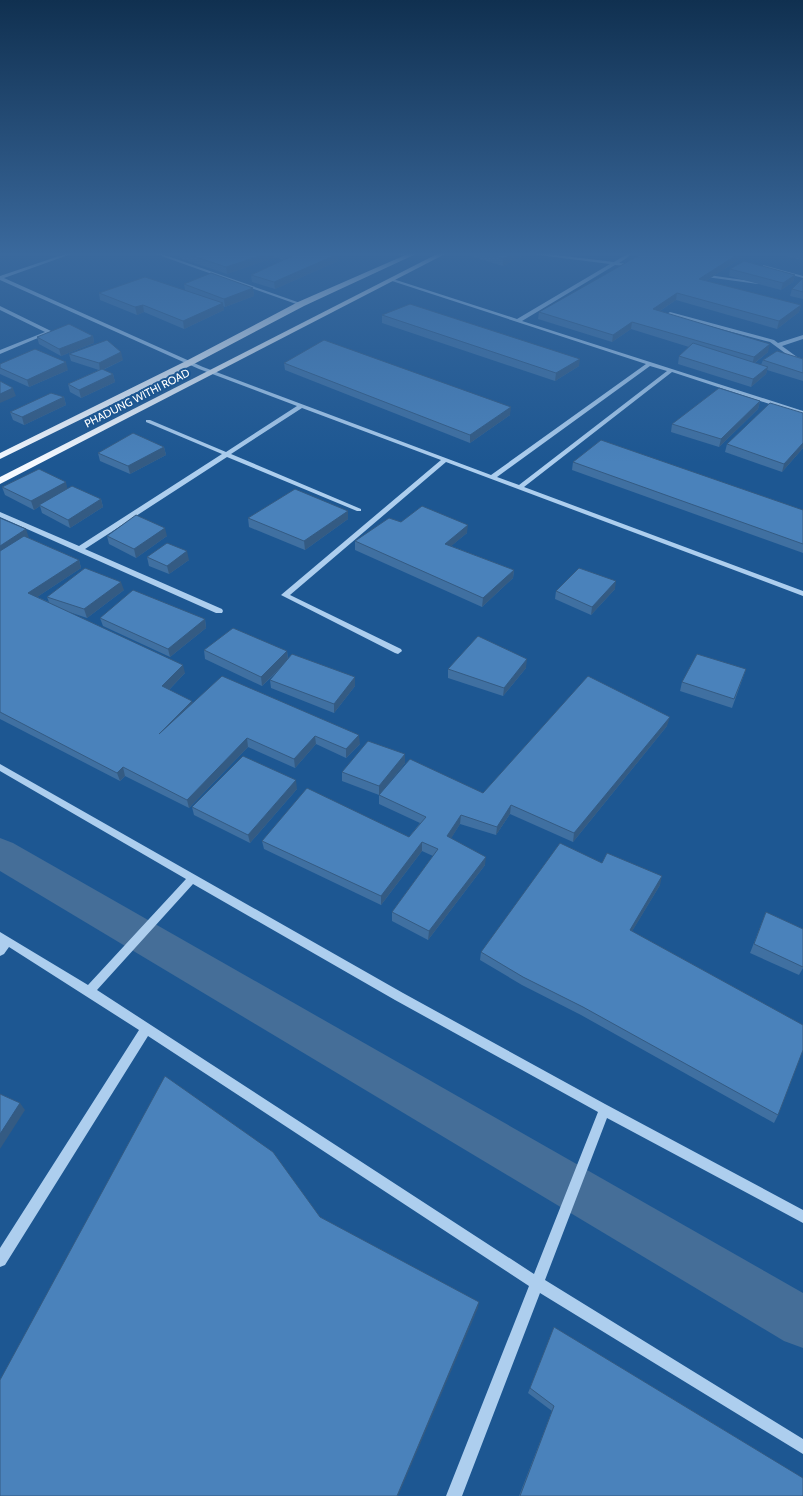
<svg xmlns="http://www.w3.org/2000/svg" width="803" height="1496" viewBox="0 0 803 1496" font-family="Cabin,sans-serif">
	<style>
		.lines { fill: none; stroke-linecap: round; stroke-linejoin: round }
		.canal { fill: #456e98; fill-rule: evenodd }
		.minor { fill: #adceee; fill-rule: evenodd }
		.major { fill: #f5f9ff; fill-rule: evenodd }
		.wall { fill: #4070a1 }
		.shaded-wall { fill: #345b83 }
		.building { fill: #4a82bb; stroke: #345b83 }
		.labels { text-anchor: middle; stroke-width: 4; stroke-linejoin: round; paint-order: stroke }
		.far-street-label { font-size: 11px; fill: #fff; stroke: #1d5792 }
	</style>
	<rect width="100%" height="100%" fill="#1d5792"/>
	<g class="lines">
		<!-- canal -->
		<path class="canal" d="M0,838L13,843L803,1293V1348L784,1341L0,871Z"/>
		<!-- minor -->
		<g class="minor">
			<path d="M68,253H74L4,278L203,367L491,475L646,364L389,280L393,279L517,319L610,264L530,254L528,253H540L614,262L629,253H634L619,263L636,265V267L615,265L522,321L803,411V415L672,372L524,487L803,591V596L446,462L290,595L401,649L402,651L398,654L395,653L281,595L441,460L302,408L231,454L361,509V511H357L227,457L85,549L222,609L223,611L222,613H216L0,517V512L79,546L222,454L146,422V420H150L226,452L297,406L199,369L0,280V276ZM650,366L667,371L519,485L497,477Z"/>
			<path d="M153,253H159L303,304L299,305Z"/>
			<path d="M394,253H401L410,256L408,257Z"/>
			<path d="M763,265L803,276V278L763,267Z"/>
			<path d="M701,274L758,282L760,283L758,284L699,276V275Z"/>
			<path d="M0,306L51,331L52,332L0,354V350L45,332L0,310Z"/>
			<path d="M670,312L774,340L778,343L803,335V339L782,346L797,357L803,359V363L793,359L770,342L668,315L667,314Z"/>
			<path d="M0,764L403,993L605,1104L803,1210V1223L607,1118L545,1280L803,1439V1454L540,1293L462,1496H446L529,1286L148,1036L5,1265L0,1267V1248L139,1030L9,947L4,954L0,956V932L88,985L186,879L0,771ZM193,884L395,1000L598,1112L534,1274L97,990Z"/>
		</g>
		<!-- major -->
		<g class="major">
			<path d="M410,253H418L304,306L192,365L0,459V453L186,361L298,302Z"/>
			<path d="M439,253H447L0,484V477Z"/>
		</g>
	</g>
	<!-- wall -->
	<g class="wall">
		<path d="M179,253H333L338,261L275,289L252,282L251,275L284,260L275,257L227,274L179,258Z"/>
		<path d="M464,253H527L503,266L464,254Z"/>
		<path d="M749,253L706,281L801,305L799,312L777,329L676,300L660,311L768,352L755,363L761,365L763,360L803,359V381L767,370L766,374L751,387L678,364L679,356L689,347L631,329L612,342L538,319L539,312Z"/>
		<path d="M773,253H803V259L802,260Z"/>
		<path d="M730,269L795,275L793,282L781,290L729,276Z"/>
		<path d="M803,278V299L790,296L792,289Z"/>
		<path d="M184,284L253,288L254,296L225,307L223,306L224,310L184,329L144,312L137,315L100,300L99,293L185,290Z"/>
		<path d="M382,315L579,366L555,381L382,323Z"/>
		<path d="M93,336L94,343L61,356L39,344L37,337Z"/>
		<path d="M69,354L123,360L103,370L113,374L115,382L81,398L70,392L68,384L99,370L71,361Z"/>
		<path d="M284,363L510,415L470,443L285,370Z"/>
		<path d="M0,364L68,370L29,387L0,374Z"/>
		<path d="M64,397L66,405L24,425L13,420L10,412Z"/>
		<path d="M760,401L758,409L719,447L671,432L672,424Z"/>
		<path d="M803,413V448L782,472L725,452L727,444Z"/>
		<path d="M164,447L166,455L130,474L100,461L98,453Z"/>
		<path d="M573,462L803,510V553L572,470Z"/>
		<path d="M2,487L68,489L101,499L103,507L70,528L42,513L40,506L34,510L5,495Z"/>
		<path d="M0,518L29,538L79,560L81,568L37,597L49,602L47,597L124,590L87,618L69,612L185,673L169,690L193,703L360,744L346,758L316,744L295,768L248,747L189,808L125,776L120,781L0,719Z"/>
		<path d="M248,518L348,519L305,550L249,527Z"/>
		<path d="M401,522L467,533L451,546L514,570L513,578L482,607L355,550V541Z"/>
		<path d="M107,536H167L136,558L109,544Z"/>
		<path d="M147,557L189,560L169,574L149,566Z"/>
		<path d="M615,589L591,615L555,599L556,591Z"/>
		<path d="M100,618L205,619L206,628L170,657L103,626Z"/>
		<path d="M204,650L287,651L288,659L355,677V686L334,713L271,688L270,680L280,669L262,686L205,659Z"/>
		<path d="M526,668L503,696L448,678V669Z"/>
		<path d="M746,669L732,708L680,691L682,682Z"/>
		<path d="M667,726L573,842L510,814L496,835L460,824L451,838L485,865L428,940L392,921V912L433,856L422,851L381,905L264,849L262,841L409,837L420,823L379,804V795L483,793Z"/>
		<path d="M405,754V763L379,795L342,781V772Z"/>
		<path d="M297,789L250,843L194,815L192,807Z"/>
		<path d="M602,863L660,885L632,931L778,1115L774,1123L581,1015L522,985L480,960L481,952Z"/>
		<path d="M766,912L803,929V968L799,975L750,953Z"/>
		<path d="M554,1327L803,1496H519L552,1411L528,1393Z"/>
	</g>
	<!-- shaded-wall -->
	<g class="shaded-wall">
		<path d="M268,253H275V257L227,274L226,267Z"/>
		<path d="M514,253H527L503,266V259Z"/>
		<path d="M740,253H749L698,286L699,279Z"/>
		<path d="M338,254V261L275,289L274,282Z"/>
		<path d="M795,275L793,282L781,290L783,283Z"/>
		<path d="M253,288L254,296L225,307L224,299Z"/>
		<path d="M677,293L676,300L652,316L653,309Z"/>
		<path d="M223,303L224,310L184,329L183,321Z"/>
		<path d="M143,305L144,312L137,315L135,307Z"/>
		<path d="M801,305L799,312L777,329L779,321Z"/>
		<path d="M632,322L631,329L612,342L613,335Z"/>
		<path d="M93,336L94,343L61,356L59,349Z"/>
		<path d="M770,344L768,352L752,365L754,357Z"/>
		<path d="M121,352L123,360L100,371L99,363Z"/>
		<path d="M580,359L579,366L555,381L556,373Z"/>
		<path d="M66,362L68,370L29,387L27,380Z"/>
		<path d="M768,367L766,374L751,387L753,379Z"/>
		<path d="M113,374L115,382L81,398L79,390Z"/>
		<path d="M13,388L16,396L0,403V394Z"/>
		<path d="M64,397L66,405L24,425L22,417Z"/>
		<path d="M760,401L758,409L719,447L721,439Z"/>
		<path d="M511,407L510,415L470,443V435Z"/>
		<path d="M803,443V448L782,472L784,464Z"/>
		<path d="M164,447L166,455L130,474L128,466Z"/>
		<path d="M66,482L68,491L39,505L40,506L34,510L31,501Z"/>
		<path d="M101,499L103,507L70,528L68,520Z"/>
		<path d="M348,511V519L305,550L304,541Z"/>
		<path d="M468,525L467,533L444,552L445,544Z"/>
		<path d="M165,528L167,536L136,558L134,549Z"/>
		<path d="M26,529L29,538L0,557V546Z"/>
		<path d="M187,551L189,560L169,574L167,566Z"/>
		<path d="M79,560L81,568L31,601L28,593Z"/>
		<path d="M514,570L513,578L482,607L483,598Z"/>
		<path d="M616,581L615,589L591,615L592,607Z"/>
		<path d="M121,582L124,590L87,618L84,609Z"/>
		<path d="M205,619L206,628L170,657L168,649Z"/>
		<path d="M287,651L288,660L262,686L261,677Z"/>
		<path d="M527,659L526,668L503,696L504,688Z"/>
		<path d="M183,665L185,673L164,695L162,686Z"/>
		<path d="M355,677V686L334,713V704Z"/>
		<path d="M192,701L194,710L159,734Z"/>
		<path d="M670,717L667,726L573,842L574,833Z"/>
		<path d="M359,735L360,744L346,758V749Z"/>
		<path d="M315,736L316,744L295,768L294,759Z"/>
		<path d="M247,738L248,747L189,808L187,800Z"/>
		<path d="M405,754V763L379,795V786Z"/>
		<path d="M123,767L125,776L120,781L117,773Z"/>
		<path d="M296,780L297,789L250,843L248,835Z"/>
		<path d="M511,805L510,814L496,835L497,827Z"/>
		<path d="M461,815L460,824L447,845V836Z"/>
		<path d="M422,842V851L381,905V896Z"/>
		<path d="M486,857L485,865L428,940L429,931Z"/>
		<path d="M662,876L660,885L628,938L630,930Z"/>
		<path d="M20,1103L25,1110L0,1149V1134Z"/>
		<path d="M479,1302L478,1308L398,1496H397Z"/>
	</g>
	<!-- building -->
	<g class="building">
		<path d="M183,253H268L226,267Z"/>
		<path d="M281,253H333L338,254L274,282L251,275L292,256Z"/>
		<path d="M484,253H514L503,259Z"/>
		<path d="M643,253H740L699,279L801,305L779,321L677,293L653,309L770,344L754,357L632,322L613,335L539,312Z"/>
		<path d="M744,261L795,275L783,283L730,269Z"/>
		<path d="M211,273L253,288L224,299L184,284Z"/>
		<path d="M145,277L223,303L183,321L143,305L135,307L99,293Z"/>
		<path d="M803,278V292L792,289Z"/>
		<path d="M410,304L580,359L556,373L382,315Z"/>
		<path d="M69,324L93,336L59,349L37,337Z"/>
		<path d="M107,340L121,352L99,363L69,354Z"/>
		<path d="M324,340L511,407L470,435L284,363Z"/>
		<path d="M693,343L768,367L753,379L679,356Z"/>
		<path d="M35,349L66,362L27,380L0,368V364Z"/>
		<path d="M777,351L803,359V373L763,360Z"/>
		<path d="M102,369L113,374L79,390L68,384Z"/>
		<path d="M0,381L13,388L0,394Z"/>
		<path d="M719,388L760,401L721,439L672,424Z"/>
		<path d="M51,393L64,397L22,417L10,412Z"/>
		<path d="M770,403L803,413V443L784,464L727,444Z"/>
		<path d="M133,433L164,447L128,466L98,453Z"/>
		<path d="M601,440L803,510V544L573,462Z"/>
		<path d="M39,469L66,482L31,501L2,487Z"/>
		<path d="M72,486L101,499L68,520L39,505Z"/>
		<path d="M295,489L348,511L304,541L248,518Z"/>
		<path d="M422,506L468,525L445,544L514,570L483,598L355,541L389,518L401,522Z"/>
		<path d="M136,515L165,528L134,549L107,536Z"/>
		<path d="M0,518L26,529L0,546Z"/>
		<path d="M24,536L79,560L28,593L183,665L162,686L192,701L159,734L222,676L359,735L346,749L315,736L294,759L247,738L187,800L123,767L117,773L0,712V551Z"/>
		<path d="M167,543L187,551L167,566L147,557Z"/>
		<path d="M85,568L121,582L84,609L47,597Z"/>
		<path d="M579,568L616,581L592,607L556,591Z"/>
		<path d="M133,590L205,619L168,649L100,618Z"/>
		<path d="M233,628L287,651L261,677L204,650Z"/>
		<path d="M478,636L527,659L504,688L448,669Z"/>
		<path d="M292,654L355,677L334,704L270,680Z"/>
		<path d="M697,654L746,669L734,699L682,682Z"/>
		<path d="M588,676L670,717L574,833L511,805L497,827L461,815L447,836L486,857L429,931L392,912L438,849L422,842L381,896L262,841L307,788L409,837L426,817L379,795L410,759L483,793Z"/>
		<path d="M368,741L405,754L379,786L342,772Z"/>
		<path d="M243,756L296,780L248,835L192,807Z"/>
		<path d="M560,843L602,863L607,853L662,876L630,930L803,1025V1050L778,1115L583,1007L523,977L481,952Z"/>
		<path d="M766,912L803,929V967L754,944Z"/>
		<path d="M165,1076L273,1152L320,1217L479,1302L397,1496H0V1380Z"/>
		<path d="M0,1094L20,1103L0,1134Z"/>
		<path d="M554,1327L803,1478V1496H520L554,1406L530,1388Z"/>
	</g>
	<!-- sky -->
	<linearGradient id="sky" x2="0" y2="1"><stop stop-color="#103050"/><stop offset="0.55" stop-color="#3a699d"/><stop offset="1" stop-color="#3a699d" stop-opacity="0"/></linearGradient>
	<rect width="803" height="462" fill="url(#sky)"/>
	<g class="labels">
		<!-- far-street labels -->
		<g class="far-street-label">
			<text transform="translate(137 398) rotate(-27)" y="4">PHADUNG WITHI ROAD</text>
		</g>
	</g>
</svg>
